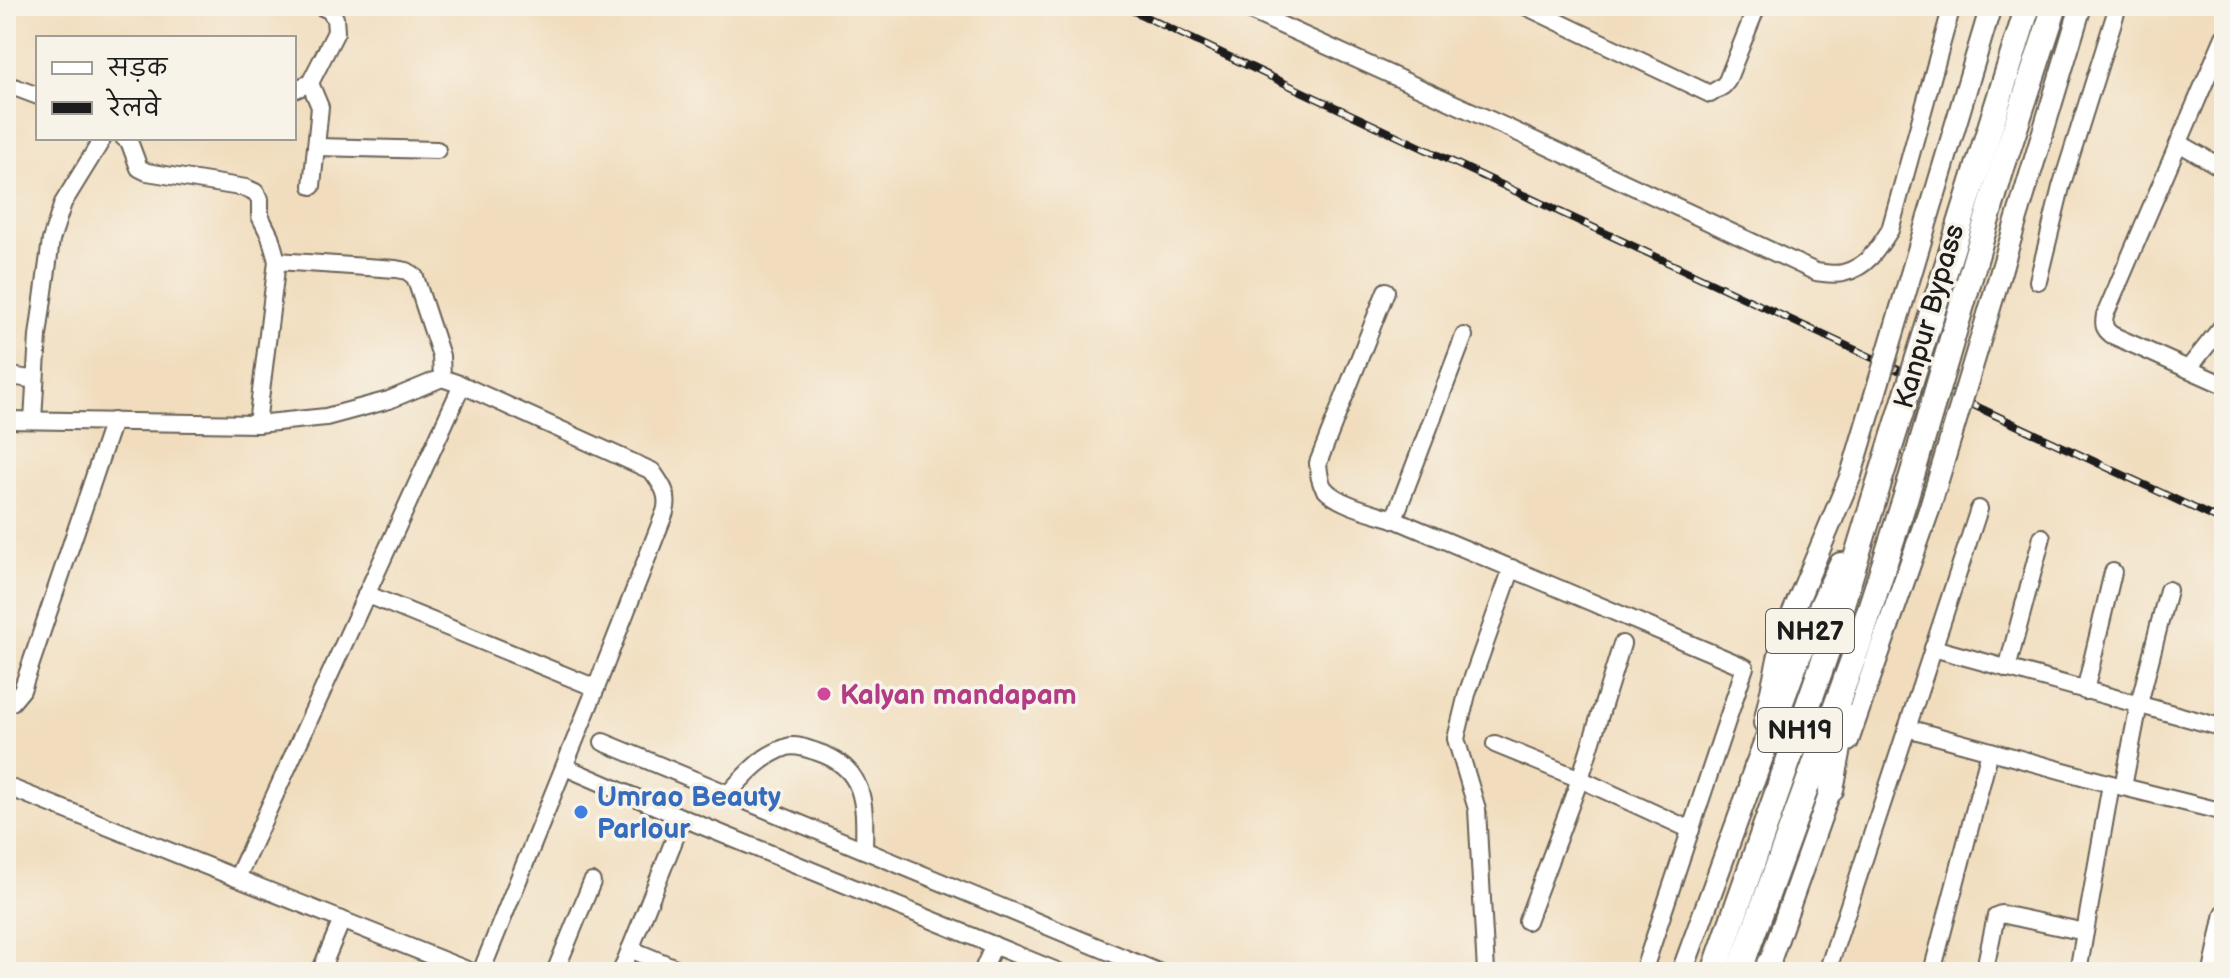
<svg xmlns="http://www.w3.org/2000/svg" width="2230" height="978" viewBox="0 0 2230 978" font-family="'Balsamiq Sans','Playpen Sans Deva',sans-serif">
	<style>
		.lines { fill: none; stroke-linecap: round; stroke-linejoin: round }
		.minor-casing { stroke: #676054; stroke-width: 20 }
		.major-casing { stroke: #676054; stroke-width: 24 }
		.highway-casing { stroke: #676054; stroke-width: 28 }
		.minor { stroke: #fff; stroke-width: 16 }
		.major { stroke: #fff; stroke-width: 20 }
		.highway { stroke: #fff; stroke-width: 24 }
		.rail-casing { stroke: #1c1c1c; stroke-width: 8 }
		.rail { stroke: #f7f3e8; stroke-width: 5; stroke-dasharray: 15; stroke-linecap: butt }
		.major-bridge-casing { stroke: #676054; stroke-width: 24; stroke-linecap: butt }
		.highway-bridge-casing { stroke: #676054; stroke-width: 28; stroke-linecap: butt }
		.major-bridge { stroke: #fff; stroke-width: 20 }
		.highway-bridge { stroke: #fff; stroke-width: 24 }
		.hotel-dot { fill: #d1479c; stroke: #f7f3e8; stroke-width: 3 }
		.shop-dot { fill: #3f7fe0; stroke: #f7f3e8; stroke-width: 3 }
		.labels { text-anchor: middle; stroke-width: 7; stroke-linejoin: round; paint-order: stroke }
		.shield { fill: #f7f3e8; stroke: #5e5c59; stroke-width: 2 }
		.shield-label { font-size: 26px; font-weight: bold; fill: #1c1c1c }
		.street-label { font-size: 28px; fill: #1c1c1c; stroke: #f7f3e8 }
		.hotel-label { font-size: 28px; font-weight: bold; fill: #b23c85; stroke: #f7f3e8; text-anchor: start }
		.shop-label { font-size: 28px; font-weight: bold; fill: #366cbe; stroke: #f7f3e8; text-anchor: start }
	</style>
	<rect width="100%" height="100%" fill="#f7f3e8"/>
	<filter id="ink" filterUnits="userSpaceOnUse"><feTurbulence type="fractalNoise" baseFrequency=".0125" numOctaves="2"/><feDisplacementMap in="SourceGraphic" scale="16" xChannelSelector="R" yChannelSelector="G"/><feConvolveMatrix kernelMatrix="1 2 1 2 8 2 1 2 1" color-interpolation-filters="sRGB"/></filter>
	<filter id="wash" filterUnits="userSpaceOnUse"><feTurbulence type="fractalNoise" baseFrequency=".006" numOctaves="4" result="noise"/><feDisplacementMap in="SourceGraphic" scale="32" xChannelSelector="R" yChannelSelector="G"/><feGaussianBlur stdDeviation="1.8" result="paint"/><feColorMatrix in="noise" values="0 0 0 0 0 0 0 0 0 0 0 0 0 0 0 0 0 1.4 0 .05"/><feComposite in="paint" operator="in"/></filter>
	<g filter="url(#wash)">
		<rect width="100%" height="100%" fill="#f1ddbd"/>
	</g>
	<g filter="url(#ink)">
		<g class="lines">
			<defs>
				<g id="minor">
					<path d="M1239,6L1506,127L1816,272C1824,273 1835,275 1843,273C1866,268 1878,249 1890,230L1952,6"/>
					<path d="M1525,6L1710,94L1723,86L1727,81L1757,6"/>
					<path d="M310,83L320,107L312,186"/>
					<path d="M6,84L38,96"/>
					<path d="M294,90L310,83L336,32L335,18L329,10L320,6"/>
					<path d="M124,138L129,141L139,168L147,172L246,188L255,192L260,199V216L270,236L277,261"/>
					<path d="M2179,143L2224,169"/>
					<path d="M317,147L437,150"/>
					<path d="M2038,281L2061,187L2118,6"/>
					<path d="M1386,291L1318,463C1319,472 1319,481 1324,488C1336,504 1375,513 1394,519L1745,667L1643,972"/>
					<path d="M2224,324L2188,369L2224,385"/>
					<path d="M2188,369L2112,335C2104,329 2103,325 2105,315L2224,37"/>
					<path d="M6,375L35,380"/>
					<path d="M6,420L257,424L326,417L389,400L442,378L462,385L652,471C662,485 670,495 665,512L596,688L481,972"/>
					<path d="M33,420L38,336L51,240L63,203L103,138"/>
					<path d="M257,424L277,261L396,269L407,271L415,277L441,356L442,378"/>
					<path d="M1394,519L1464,336"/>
					<path d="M366,594L596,688"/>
					<path d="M1933,648L2224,728"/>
					<path d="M2007,669L2042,537"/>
					<path d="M2085,691L2113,572"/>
					<path d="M6,704L12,702L22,690L113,421"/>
					<path d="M1907,728L2111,784L2224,812"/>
					<path d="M603,742L1158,972"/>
					<path d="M1495,744L1580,779L1622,644"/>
					<path d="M565,767L683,818L1059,972"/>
					<path d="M6,786L472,972"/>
					<path d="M2123,787L2139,704L2168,590"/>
					<path d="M728,794C745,775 762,755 787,747C797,744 808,749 817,752C867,768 865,806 864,850"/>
					<path d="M237,878L462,385"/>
					<path d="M1527,921L1580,779L1691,830"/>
					<path d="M630,949L685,972"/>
					<path d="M1987,959L1996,916L2001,914L2085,932"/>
					<path d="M320,972L342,920"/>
					<path d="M555,972L592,882"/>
					<path d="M621,972L683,818"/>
					<path d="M982,972L994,945"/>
					<path d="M1486,972L1477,809L1456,739L1467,694L1512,568"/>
					<path d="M1827,972L1979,509"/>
					<path d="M1932,972L1990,751"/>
					<path d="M2078,972L2111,784"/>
					<path d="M2212,972L2224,913"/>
				</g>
				<g id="major">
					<path d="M1764,723L1783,636L1851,475"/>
					<path d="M1848,741L1929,510"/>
					<path d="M1682,972L1752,781L1755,766"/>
					<path d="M1769,972V964L1836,775"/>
				</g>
				<g id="highway">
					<path d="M1752,781L1796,661L1841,565"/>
					<path d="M1831,790L1845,716"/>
					<path d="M1714,972L1831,640L1878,486"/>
					<path d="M1739,972L1859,643L1906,496"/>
					<path d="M1767,972L1769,964"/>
				</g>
			</defs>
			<!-- minor casing -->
			<use href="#minor" class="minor-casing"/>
			<!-- major casing -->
			<use href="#major" class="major-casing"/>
			<!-- highway casing -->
			<use href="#highway" class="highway-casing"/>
			<!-- minor -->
			<use href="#minor" class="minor"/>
			<!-- major -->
			<use href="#major" class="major"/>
			<!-- highway -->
			<use href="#highway" class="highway"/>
			<defs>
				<path id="rail" d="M1123,6L1303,92L2224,522"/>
			</defs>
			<!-- rail casing -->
			<use href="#rail" class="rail-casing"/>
			<!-- rail -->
			<use href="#rail" class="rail"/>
			<defs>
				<g id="major-bridge">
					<path d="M1851,475L1991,6"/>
					<path d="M1929,510L2081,6"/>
				</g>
				<g id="highway-bridge">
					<path d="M1878,486L2028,6"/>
					<path d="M1906,496L2002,168L2055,6"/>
				</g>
			</defs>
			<!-- major-bridge casing -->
			<use href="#major-bridge" class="major-bridge-casing"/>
			<!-- highway-bridge casing -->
			<use href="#highway-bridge" class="highway-bridge-casing"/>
			<!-- major-bridge -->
			<use href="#major-bridge" class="major-bridge"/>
			<!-- highway-bridge -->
			<use href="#highway-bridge" class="highway-bridge"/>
		</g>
	</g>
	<!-- markers -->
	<circle class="hotel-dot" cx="824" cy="694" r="8"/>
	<circle class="shop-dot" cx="581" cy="812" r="8"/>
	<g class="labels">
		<!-- shield labels -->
		<g class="shield">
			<rect x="1766" y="609" width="88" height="44" rx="6"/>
			<rect x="1758" y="708" width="84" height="44" rx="6"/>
		</g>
		<g class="shield-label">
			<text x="1810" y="640">NH27</text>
			<text x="1800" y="739">NH19</text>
		</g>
		<!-- street labels -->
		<g class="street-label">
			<text transform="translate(1928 316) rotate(-74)" y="10">Kanpur Bypass</text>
		</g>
		<!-- hotel labels -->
		<g class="hotel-label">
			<text x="840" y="704">Kalyan mandapam</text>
		</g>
		<!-- shop labels -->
		<g class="shop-label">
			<text x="597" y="806">Umrao Beauty<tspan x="597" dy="32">Parlour</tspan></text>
		</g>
	</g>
	<!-- margin -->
	<rect width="2230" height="978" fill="none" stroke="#f7f3e8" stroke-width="32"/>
	<!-- legend -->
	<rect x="36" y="36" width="260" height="104" fill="#f7f3e8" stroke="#9f9d96" stroke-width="2"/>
	<rect x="52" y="62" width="40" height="12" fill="#ffffff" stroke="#9f9d96" stroke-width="2"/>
	<text x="108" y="76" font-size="24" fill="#1c1c1c">सड़क</text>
	<rect x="52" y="102" width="40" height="12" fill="#1c1c1c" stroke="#9f9d96" stroke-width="2"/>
	<text x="108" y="116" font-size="24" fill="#1c1c1c">रेलवे</text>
</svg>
